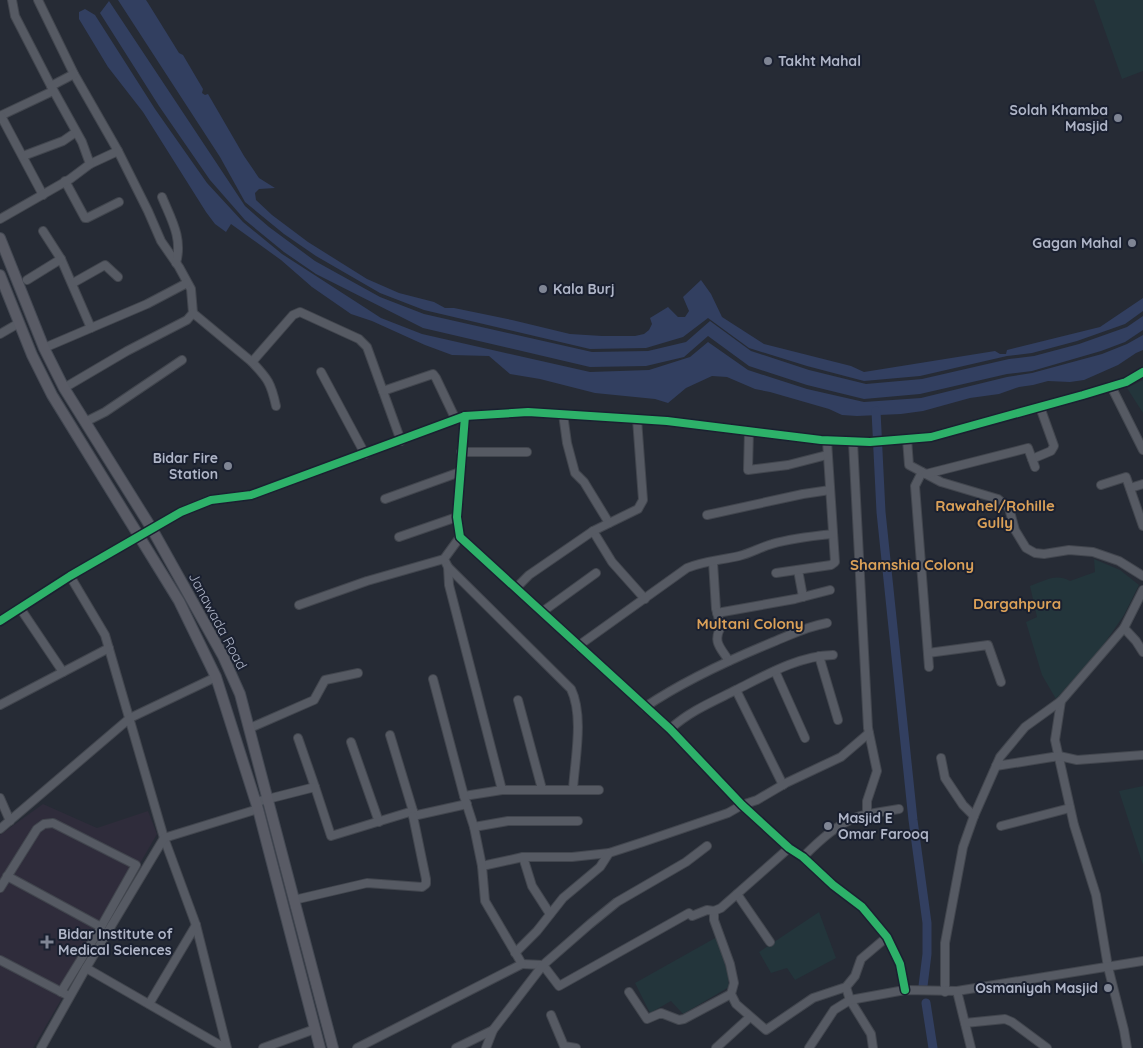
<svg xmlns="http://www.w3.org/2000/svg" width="1143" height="1048" viewBox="0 0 1143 1048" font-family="Quicksand,sans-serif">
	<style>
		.medical { fill: #2f2c3b }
		.green { fill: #23353b }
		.water { fill: #323f60 }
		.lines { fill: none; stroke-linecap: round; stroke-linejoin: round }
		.canal { stroke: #323f60; stroke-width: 9 }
		.minor-casing { stroke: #42464e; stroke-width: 10 }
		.major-casing { stroke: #434852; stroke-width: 12 }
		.minor { stroke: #565a63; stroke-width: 8 }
		.major { stroke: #595b65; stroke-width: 10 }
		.cycleway-casing { stroke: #1a2030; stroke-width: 11 }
		.cycleway { stroke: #2db169; stroke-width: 8 }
		.poi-dot { fill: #7f8594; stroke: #1a2030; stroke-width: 2 }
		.labels { text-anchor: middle; stroke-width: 4; stroke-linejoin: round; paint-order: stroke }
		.poi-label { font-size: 14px; font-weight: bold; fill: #afb5c7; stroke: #1a2030; text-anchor: start }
		.street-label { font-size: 14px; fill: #afb5c7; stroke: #1a2030 }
		.neighbourhood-label { font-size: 15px; font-weight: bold; fill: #daa058; stroke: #1a2030 }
	</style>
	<rect width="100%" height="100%" fill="#262b35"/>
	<!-- medical -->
	<path class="medical" d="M43,804L97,828L148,811L157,834L33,1048H0V835Z"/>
	<!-- green -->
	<g class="green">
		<path d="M1094,0H1143V71L1122,79Z"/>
		<path d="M1143,380V413L1127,388Z"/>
		<path d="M1094,559L1120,570L1139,585L1124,615L1102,647L1056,699L1042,675L1026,622L1037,617L1030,586C1045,581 1055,573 1070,581L1095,572Z"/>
		<path d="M1143,786V865L1119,791Z"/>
		<path d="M819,912L836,958L795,980L787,968L771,973L759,952Z"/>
		<path d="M717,937L727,965L729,987L683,1014L671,1001L650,1013L635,983Z"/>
	</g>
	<!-- water -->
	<g class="water">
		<path d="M118,0H146L148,3L179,53L183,55L203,89L202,93L205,95L208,94L244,156L259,178L275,188L259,189L255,193L256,200L272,215L308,242L367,279L399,293L434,302L445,308H454L512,320L570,334L602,336H635L644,334L649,330L652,324L650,318L668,307L678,317H685L689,311L683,297L701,280L711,294L722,317L764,344L851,366L864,372L995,351L1000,354H1006L1007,350L1100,327L1143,298V311L1125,324L1077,341L1032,353L1007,356L920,376L864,381L807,366L749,348L708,318L683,337L646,348L590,349L424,310L380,293L316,256L284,234L245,202L220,157Z"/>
		<path d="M109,1L245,206L269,227L315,261L380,297L424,314L592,352L648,351L686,342L710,321L751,351L809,370L866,384L922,379L1009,359L1034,356L1079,344L1127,327L1143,316V330L1125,342L1101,351L1032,371L1007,374L920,394L864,399L807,385L749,366L708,336L684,357L646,366L590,367L423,328L316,274L284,252L245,220L210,180L159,106L100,13Z"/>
		<path d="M85,9L95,15L155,109L207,183L243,222L282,254L381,318L422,334L590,372L649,370L690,357L708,342L748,370L807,389L864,402L921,398L1007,377L1032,373L1102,354L1127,344L1143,335V350L1136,353L1118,365L1084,380L1070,382L1048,381L1033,385L1019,387L999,394L970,398L923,411L901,414L857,416L842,415L829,409L770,392L755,389L727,377L712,376L686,388L668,403L655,399L595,393L540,379L510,374L489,356L452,355L425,345L372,321L351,314L312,287L281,260L231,224L226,232L215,224L206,212L143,112L108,67L79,19V12Z"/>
	</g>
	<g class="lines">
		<!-- canal -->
		<g class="canal">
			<path d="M876,411L881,512L913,820L927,923V954L923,986"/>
			<path d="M926,1003L933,1048"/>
		</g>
		<defs>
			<g id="minor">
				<path d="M12,0L15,16L51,86"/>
				<path d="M38,0L74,74L118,151"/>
				<path d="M0,116L53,91"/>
				<path d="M1,116L43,195"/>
				<path d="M23,156L63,141L76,132"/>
				<path d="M90,164L118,151L148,211L161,241L179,267L191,289L193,313"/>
				<path d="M65,181L85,218H87L119,202"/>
				<path d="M162,197C171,219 183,238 176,263"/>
				<path d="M0,219L70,179L90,164L82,142L51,86L74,74"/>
				<path d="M43,231L61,259L91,328"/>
				<path d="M27,280L61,259"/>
				<path d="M73,283L105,265L118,277"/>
				<path d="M0,334L19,323"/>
				<path d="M44,348L147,304L187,283"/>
				<path d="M252,362C268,379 271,383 276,406"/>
				<path d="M321,372L365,454"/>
				<path d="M1111,386L1143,450"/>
				<path d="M64,388L127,351L187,320L193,313L252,362L293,315L300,312L359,339L367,347L401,441"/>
				<path d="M383,391L433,374L436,378L456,420"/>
				<path d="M563,414L567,443L575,473L584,482L609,523"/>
				<path d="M465,416L457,517L460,537L670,729L742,805L789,848L803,857L833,885L862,907L887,937L900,964L905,990"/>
				<path d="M85,422L105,412L182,360"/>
				<path d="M749,431L748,470L788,465L827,455"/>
				<path d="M907,439L909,465L941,482L998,499L1009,508L1015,530L1026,548L1035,553L1044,554L1069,550L1093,552L1119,561L1143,576"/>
				<path d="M853,442L868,728L877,771L867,801V815"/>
				<path d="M461,452H527"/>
				<path d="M1032,459L1051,451L1054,446L1040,407"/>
				<path d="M922,472L915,486L929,667"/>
				<path d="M926,474L1028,448L1035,467"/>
				<path d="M1101,485L1126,477L1143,526"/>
				<path d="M1130,488L1143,484"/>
				<path d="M385,499L460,472"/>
				<path d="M707,515L803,494L830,490"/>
				<path d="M593,531L612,562L645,599"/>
				<path d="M399,537L457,517"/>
				<path d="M460,537L444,559L448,567L449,585L502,790"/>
				<path d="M713,562L716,609L721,627C712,642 721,648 729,661"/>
				<path d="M448,567L571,689C584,716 575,759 573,789"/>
				<path d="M798,570L803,597"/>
				<path d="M776,573L831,565L835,562L827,441"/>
				<path d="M70,576L105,635L164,838L196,925L227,1048"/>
				<path d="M516,588L529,575L593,531L638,509L643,500L637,419"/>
				<path d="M299,605L367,581L444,559"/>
				<path d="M20,608L63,672"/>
				<path d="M542,612L596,573"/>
				<path d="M717,613L795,599L830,590"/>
				<path d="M0,621L70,576L181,512L211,500L251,495L465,416L528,412L637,419L667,421L821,440L870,442L931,437L1083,395L1126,382L1143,372"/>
				<path d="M1124,628L1136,641L1143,652"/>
				<path d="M578,646L687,568C704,561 722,560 739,556C751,553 761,547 772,544C792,538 813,536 833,534"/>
				<path d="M928,653L988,645L1001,682"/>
				<path d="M819,656L838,720"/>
				<path d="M775,671L805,738"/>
				<path d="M736,690L783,785"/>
				<path d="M518,700L542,789"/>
				<path d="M1061,701L1055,740L1074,825L1096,895L1108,967L1124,1030L1127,1048"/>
				<path d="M0,705L109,648"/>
				<path d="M645,707C685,680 729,660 773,642C793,634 805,627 827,623"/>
				<path d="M250,728L314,700L325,680L358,673"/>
				<path d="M670,729C690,711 712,702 736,690C766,675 798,656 833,655"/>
				<path d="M390,735L413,811"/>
				<path d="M298,738L315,787"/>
				<path d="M351,742L379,822"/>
				<path d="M941,758L945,778L963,805L974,816"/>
				<path d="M996,766L1059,756L1077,760L1143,755"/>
				<path d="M464,796L502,790H599"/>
				<path d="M0,798L10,821"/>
				<path d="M256,802L315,787L331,836L413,811V816L467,804"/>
				<path d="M1001,826L1070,808"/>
				<path d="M474,827L508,821H578"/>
				<path d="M0,829L130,718L216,677"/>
				<path d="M523,857L532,886L550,914"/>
				<path d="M803,857C819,841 838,823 860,816C873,813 886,811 899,809"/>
				<path d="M482,866L523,857H572L609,853L643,842L728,813L742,805L757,800L786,783L841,757L869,733"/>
				<path d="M0,888L37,829L44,824L53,823L136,865L101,927L7,876"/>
				<path d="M737,894L770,942"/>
				<path d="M294,900L367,883L422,887L426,884V879L413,816"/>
				<path d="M714,911V920L730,964L734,983L731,994L736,1004L766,1030L813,998L846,987L855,976L861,959L887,937"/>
				<path d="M515,953L537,931L563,898L600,867L609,853"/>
				<path d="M0,960L69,996"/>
				<path d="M522,964L543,965L559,986L689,913L692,916L707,910L714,911L721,908L789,848"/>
				<path d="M86,968L225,1048"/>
				<path d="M846,987L850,1000L871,1034L873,1048"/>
				<path d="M957,991L971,1048"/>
				<path d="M61,992L101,927"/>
				<path d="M629,992L647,1019L661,1013L679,1020L684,1019L731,994"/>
				<path d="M945,992V943L963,847L974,816L1000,757L1025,727L1061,701L1124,628L1143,590"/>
				<path d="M149,1004L196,925"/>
				<path d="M551,1015L564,1046L576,1048"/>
				<path d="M965,1023L1005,1019L1012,1022L1047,1048"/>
				<path d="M41,1048L86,968L164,838L258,809"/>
				<path d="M263,1048L315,1029"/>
				<path d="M357,1048L522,964L485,901L482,866L474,827L464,796L433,679"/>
				<path d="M456,1048L493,1030"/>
				<path d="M486,1048L493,1030L543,965L590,924L617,902L686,862L707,846"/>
				<path d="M716,1048L750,1017"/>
				<path d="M809,1048L834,1010L850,1000L905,990L957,991L1143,961"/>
			</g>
			<g id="major">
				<path d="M0,238L44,348L64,388L152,529L223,656L240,694L333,1048"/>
				<path d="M0,275L32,355L52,395L179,601L216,677L258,809L320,1048"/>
			</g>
		</defs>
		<!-- minor casing -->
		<use href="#minor" class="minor-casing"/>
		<!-- major casing -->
		<use href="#major" class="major-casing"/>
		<!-- minor -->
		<use href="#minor" class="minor"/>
		<!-- major -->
		<use href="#major" class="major"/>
		<defs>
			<g id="cycleway">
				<path d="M465,416L457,517L460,537L670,729L742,805L789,848L803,857L833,885L862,907L887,937L900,964L905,990"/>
				<path d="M0,621L70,576L181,512L211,500L251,495L465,416L528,412L637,419L667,421L821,440L870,442L931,437L1083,395L1126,382L1143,372"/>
			</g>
		</defs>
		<!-- cycleway casing -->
		<use href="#cycleway" class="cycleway-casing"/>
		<!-- cycleway -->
		<use href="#cycleway" class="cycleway"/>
	</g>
	<!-- markers -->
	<g class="poi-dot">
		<circle cx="768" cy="61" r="5"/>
		<circle cx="1118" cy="118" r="5"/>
		<circle cx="1132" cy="243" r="5"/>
		<circle cx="543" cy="289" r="5"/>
		<circle cx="228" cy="466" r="5"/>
		<circle cx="828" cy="826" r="5"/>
		<path d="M44.5 934.5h5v5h5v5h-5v5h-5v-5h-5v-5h5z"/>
		<circle cx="1108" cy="988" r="5"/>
	</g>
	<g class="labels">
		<!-- poi labels -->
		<g class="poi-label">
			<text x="778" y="66">Takht Mahal</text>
			<text x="1108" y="115" text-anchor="end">Solah Khamba<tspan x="1108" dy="16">Masjid</tspan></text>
			<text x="1122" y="248" text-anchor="end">Gagan Mahal</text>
			<text x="553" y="294">Kala Burj</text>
			<text x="218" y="463" text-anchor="end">Bidar Fire<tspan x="218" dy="16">Station</tspan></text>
			<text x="838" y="823">Masjid E<tspan x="838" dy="16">Omar Farooq</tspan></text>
			<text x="58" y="939">Bidar Institute of<tspan x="58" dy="16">Medical Sciences</tspan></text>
			<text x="1098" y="993" text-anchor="end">Osmaniyah Masjid</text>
		</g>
		<!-- street labels -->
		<g class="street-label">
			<text transform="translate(218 621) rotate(62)" y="5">Janawada Road</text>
		</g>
		<!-- neighbourhood labels -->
		<g class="neighbourhood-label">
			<text x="995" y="511">Rawahel/Rohille<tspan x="995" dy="17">Gully</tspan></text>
			<text x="912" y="570">Shamshia Colony</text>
			<text x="1017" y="609">Dargahpura</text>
			<text x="750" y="629">Multani Colony</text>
		</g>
	</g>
</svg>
